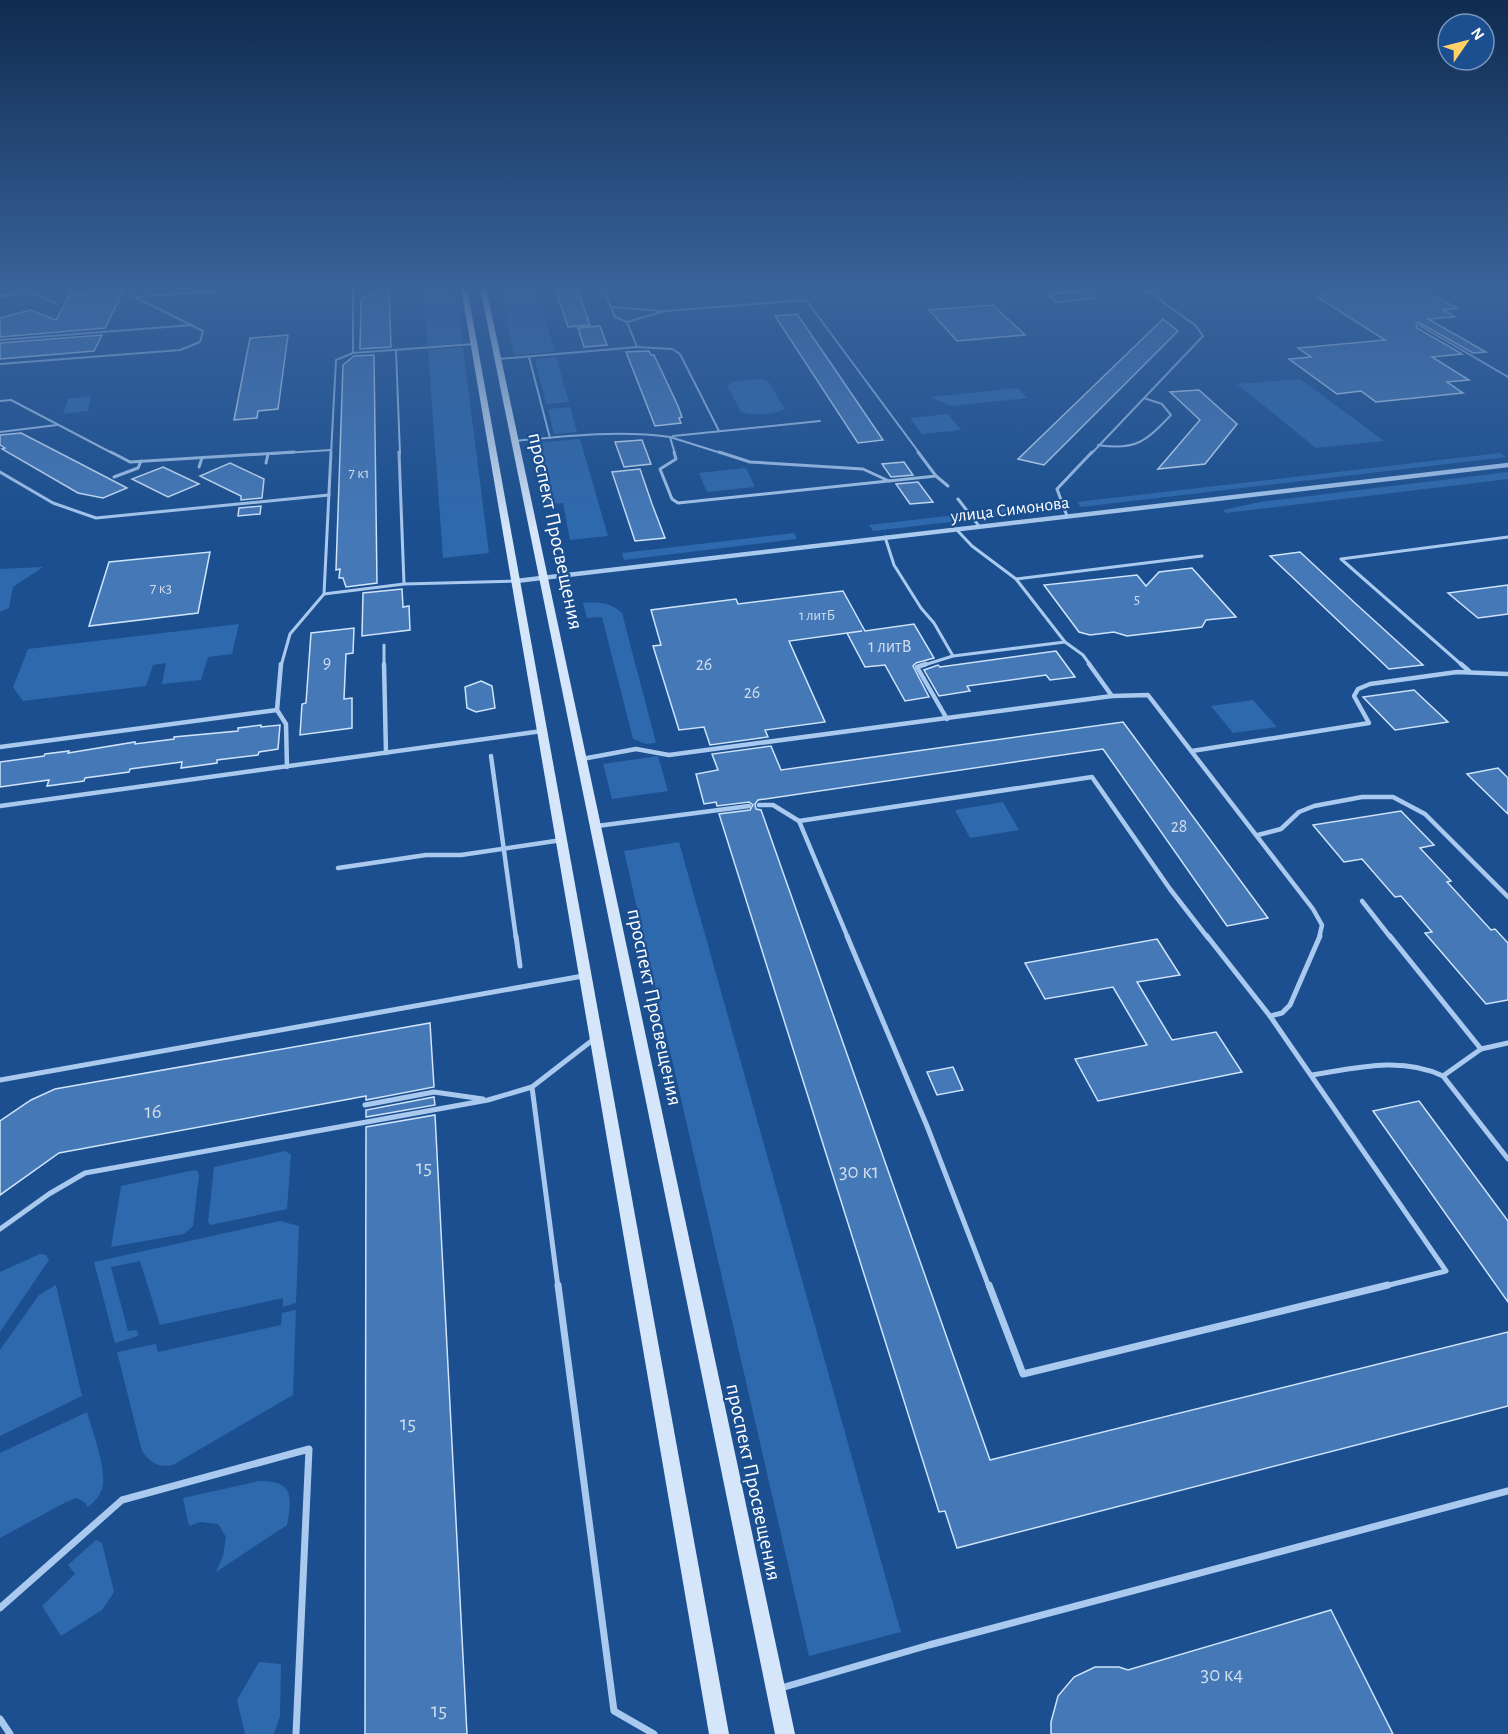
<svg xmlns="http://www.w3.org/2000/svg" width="1508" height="1734" viewBox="0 0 1508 1734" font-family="'Alegreya Sans',sans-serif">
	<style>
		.green { fill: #2e69ad }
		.building { fill: #4478b7; stroke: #cfe3fa; stroke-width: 1.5 }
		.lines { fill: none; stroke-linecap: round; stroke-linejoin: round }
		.service-far4 { stroke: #a9c9ee; stroke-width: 2 }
		.service-far3 { stroke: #a9c9ee; stroke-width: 3 }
		.service-far2 { stroke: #a9c9ee; stroke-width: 4.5 }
		.service-far1 { stroke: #a9c9ee; stroke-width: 5 }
		.service { stroke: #a9c9ee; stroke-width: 7 }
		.minor { stroke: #a9c9ee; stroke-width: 4.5 }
		.tertiary { fill: #a9c9ee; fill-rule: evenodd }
		.secondary { fill: #d6e6fa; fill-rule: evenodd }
		.labels { text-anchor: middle; stroke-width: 4.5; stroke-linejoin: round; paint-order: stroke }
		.far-number-label { font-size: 15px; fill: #d0dded }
		.far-street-label { font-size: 18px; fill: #fff; stroke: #1b4f8f }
		.number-label { font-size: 18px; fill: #d0dded }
		.street-label { font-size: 21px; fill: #fff; stroke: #1b4f8f }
		.near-number-label { font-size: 21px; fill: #d0dded }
	</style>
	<rect width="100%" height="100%" fill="#1b4f8f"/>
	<!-- green -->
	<g class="green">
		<path d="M422,288H454L463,343L428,346Z"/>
		<path d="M499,288H536L555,352L514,355Z"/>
		<path d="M463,347L489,553L443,558L428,350Z"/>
		<path d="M556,357L569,402L546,404L535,359Z"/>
		<path d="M760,379L768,381L785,409C772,415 755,416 741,412L727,386L732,382Z"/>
		<path d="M1300,379L1384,441L1316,448L1237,384Z"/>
		<path d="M1018,388L1027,398L951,406L931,397Z"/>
		<path d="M91,396L88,411L63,414L68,399Z"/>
		<path d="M570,407L577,432L554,434L548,409Z"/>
		<path d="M948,414L961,430L922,434L910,418Z"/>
		<path d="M580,439L608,536L570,540L563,503L547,504L534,443Z"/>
		<path d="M1500,453L1507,457L1081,507L1077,502Z"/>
		<path d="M746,468L755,487L707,492L699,473Z"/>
		<path d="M1508,472V479L1226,513L1223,510L1260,502Z"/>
		<path d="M1054,503L1051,510L982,518L978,512Z"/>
		<path d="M963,514L967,520L873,531L869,525Z"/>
		<path d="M794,533L797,539L624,560L622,553Z"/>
		<path d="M43,567L13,587L9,608L0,612V569Z"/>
		<path d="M583,603C598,602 610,602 622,613L656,743L646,744L633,739L602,617L587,618Z"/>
		<path d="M239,624L232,654L208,657L201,680L162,684L166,663L153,665L146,686L23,701L13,687L28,649Z"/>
		<path d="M1253,700L1277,727L1233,733L1211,706Z"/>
		<path d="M658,756L668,791L612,799L603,764Z"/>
		<path d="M1003,802L1019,830L970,838L955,810Z"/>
		<path d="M679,842L901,1632L809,1656L624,851Z"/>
		<path d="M285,1151L291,1155L287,1209L210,1225L208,1222L214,1167Z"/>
		<path d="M194,1170L198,1171L199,1176L193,1226L184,1234L111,1247L121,1186Z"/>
		<path d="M280,1221L299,1226L296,1303L283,1307V1298L160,1325L140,1261L111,1267L128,1331L137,1330L138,1336L115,1343L94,1262Z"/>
		<path d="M40,1254L46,1255L49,1260L0,1332V1272Z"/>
		<path d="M56,1285L82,1396L0,1436V1350L39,1295Z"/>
		<path d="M296,1310L293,1395L173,1465C158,1468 151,1463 142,1451L117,1352L156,1344L158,1352L281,1325L282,1313Z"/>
		<path d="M87,1412C92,1430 108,1472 102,1489C99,1497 94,1502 88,1507L84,1502L77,1498L66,1502L0,1538V1453Z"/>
		<path d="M259,1481C294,1481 292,1496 287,1525L216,1572L223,1556L226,1537L218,1524L200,1522L189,1526L183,1498Z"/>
		<path d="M96,1540L102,1543L114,1592L102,1610L61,1636L42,1606L75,1574L68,1565Z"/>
		<path d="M259,1662L281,1664L280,1716L274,1734H245L237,1700Z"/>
	</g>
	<!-- building -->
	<g class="building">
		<path d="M555,288H577L590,325L568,327Z"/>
		<path d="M1318,288H1420L1457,308L1443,310L1455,317L1428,319L1486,352L1473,353L1418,322L1416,324L1417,328L1462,354L1432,357L1469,380L1447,382L1463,393L1376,402L1361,391L1337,394L1289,359L1311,357L1298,348L1385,340L1316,296L1330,295Z"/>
		<path d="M124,290L105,328L0,337V318L30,310L56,320L70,294Z"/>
		<path d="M389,291L391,347L360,349L361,300L369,293Z"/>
		<path d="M993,305L1025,335L957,341L929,310Z"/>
		<path d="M797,314L834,368L883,440L858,443L775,316Z"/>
		<path d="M1163,319L1178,331L1044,465L1018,459Z"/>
		<path d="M600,326L607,345L584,347L578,328Z"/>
		<path d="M102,335L94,351L0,359V343Z"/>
		<path d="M288,335L278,409L258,411L257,418L234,420L250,338Z"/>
		<path d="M649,351L651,355H654L678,406L682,417L679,418L681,423L655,426L626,352Z"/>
		<path d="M374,355L377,583L346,587L343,578H339L340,569L336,570L343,365L354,356Z"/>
		<path d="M1199,390L1237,424L1205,464L1158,469L1200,420L1170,392Z"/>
		<path d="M21,433L77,462L127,488L103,498L78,493L2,449L5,448L0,445V435Z"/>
		<path d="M642,440L651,464L624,467L615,442Z"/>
		<path d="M904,462L913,475L891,477L882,464Z"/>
		<path d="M230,463L264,479L262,498L241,500V496L200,476Z"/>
		<path d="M163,467L199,484L168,497L132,479Z"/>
		<path d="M640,469L652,504L665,538L635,541L612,472Z"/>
		<path d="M918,482L933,502L910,504L896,484Z"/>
		<path d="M261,506L260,514L238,516L239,508Z"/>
		<path d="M210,552L198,613L89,626L109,562Z"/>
		<path d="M1300,552L1356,604L1423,665L1389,669L1270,556Z"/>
		<path d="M1192,568L1236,617L1206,620L1202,627L1127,636L1114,632L1090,635L1079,632L1044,585L1137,575L1146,586L1159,572Z"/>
		<path d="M1508,585V614L1478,618L1448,593Z"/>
		<path d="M402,589L403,607L409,606L410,630L362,636L363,593Z"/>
		<path d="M843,591L865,631L914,624L934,658L916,663L913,666L929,697L905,701L885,665L865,667L847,633L862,631L789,641L825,722L765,730L768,737L710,745L704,727L679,730L653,646L661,645L651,610L736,599L738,604Z"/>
		<path d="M354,628L353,653L346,654L344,699L352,698V728L300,735L302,704L306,703L311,633Z"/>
		<path d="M1056,651L1075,677L1050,680L1046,675L967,686L970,691L939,696L924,670L938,665L940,667Z"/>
		<path d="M481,681L492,686L495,708L476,712L467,708L465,687Z"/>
		<path d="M1414,690L1448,722L1395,730L1363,697Z"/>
		<path d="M1123,722L1268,918L1227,926L1103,749L758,800L755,804L756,809L761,810L990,1460L1508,1332V1406L957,1548L945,1511L939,1512L719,814L750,810L753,805L749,802L717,806L716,802L704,804L696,774L718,770L712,754L771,746L781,770Z"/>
		<path d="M261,725V727L280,725L278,749L259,752L258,755L217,760V763L181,768L182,762L130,769L129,772L85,778L84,781L77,782L47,786L49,780L0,787V762L44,756L45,754L69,751L68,753L135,742V744L174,739V737L238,731V728Z"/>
		<path d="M1498,768L1508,778V814L1467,774Z"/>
		<path d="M1401,811L1434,845L1420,848L1451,881L1447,882L1491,930L1495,929L1508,943V1000L1486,1004L1425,933L1432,932L1401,896L1395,897L1362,859L1344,862L1313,825Z"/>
		<path d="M1157,939L1180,975L1137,982L1172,1040L1216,1032L1242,1072L1098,1101L1075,1059L1147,1045L1113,987L1045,999L1025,963Z"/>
		<path d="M430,1023L434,1087L366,1100V1096L59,1153L0,1195V1121L31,1100L55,1089Z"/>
		<path d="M953,1067L963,1090L937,1095L927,1072Z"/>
		<path d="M434,1097L435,1105L366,1117V1110Z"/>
		<path d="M1419,1101L1508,1221V1302L1373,1111Z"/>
		<path d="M435,1115L467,1734H365L366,1127Z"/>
		<path d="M1331,1610L1393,1734H1051V1722L1058,1696L1074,1677L1095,1667H1119L1128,1670Z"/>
	</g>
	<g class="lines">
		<!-- service-far4 -->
		<g class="service-far4">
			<path d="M21,288L57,304"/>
			<path d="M134,288L132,291L135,297L261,288"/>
			<path d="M353,288V353"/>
			<path d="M1047,294L1125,288L1148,291"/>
			<path d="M1047,294L1056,302L1097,298L1088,291"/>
			<path d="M611,307L662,311"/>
			<path d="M627,322L665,311L806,300L920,454"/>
			<path d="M1419,325L1508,377"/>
			<path d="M0,340L192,325"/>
			<path d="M637,347L672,349L680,354L719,431"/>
			<path d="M396,350L400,454"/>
			<path d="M529,357L550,438"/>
			<path d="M498,359L637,347L627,322L615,317L603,288"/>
			<path d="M0,364L180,350L200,342L203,331L135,297"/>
			<path d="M0,401L11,400L114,454"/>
			<path d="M0,432L57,425"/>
			<path d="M673,436L820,421"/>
			<path d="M670,437L724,454"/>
			<path d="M515,441C567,436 618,430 670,437L675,454"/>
			<path d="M1098,445C1136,451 1146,441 1171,415L1162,404L1144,398"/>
			<path d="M269,454L331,450"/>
			<path d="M331,454L336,360L353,353L474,344"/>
			<path d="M1091,454L1203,336L1196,326L1148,291L1181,288"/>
		</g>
		<!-- service-far3 -->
		<g class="service-far3">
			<path d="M111,452L130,462L294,452"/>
			<path d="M399,452L404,584"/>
			<path d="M674,452L676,459L660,469L672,499L678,503L936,476L918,452"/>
			<path d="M719,452L750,462L863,469L889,481"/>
			<path d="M266,463L268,454"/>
			<path d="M199,467L202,458"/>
			<path d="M0,472L53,503L96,518L329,495"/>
			<path d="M936,476L948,486"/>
			<path d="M114,477L138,468L141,461"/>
			<path d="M958,499L979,526"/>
			<path d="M1067,516L1057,489L1092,452"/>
			<path d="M956,529L972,546L1016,579L1065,642L1083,655L1091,666"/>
			<path d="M885,537L894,565L921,608L934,623L953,656"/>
			<path d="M1016,579L1202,556"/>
			<path d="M324,594L404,584L516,581"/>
			<path d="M384,645V666"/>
			<path d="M281,666L290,634L324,594L331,452"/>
			<path d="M921,666L953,656L1065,642"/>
			<path d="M1463,666L1341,559L1508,537"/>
		</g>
		<!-- service-far2 -->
		<g class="service-far2">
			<path d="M281,664L277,710L286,724L287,767"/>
			<path d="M384,664L386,753"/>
			<path d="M926,664L917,667L947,719"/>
			<path d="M1089,664L1112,696L1148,695L1313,909L1322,925L1319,938"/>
			<path d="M1461,664L1469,671"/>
			<path d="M0,747L277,710"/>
			<path d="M1192,751L1369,723L1354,696L1358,689L1370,684L1457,672L1508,674"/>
			<path d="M491,756L516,938"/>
			<path d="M582,759L636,749L669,755L1112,696"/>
			<path d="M759,805H773L799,821L848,938"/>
			<path d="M0,806L542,731"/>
			<path d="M799,821L1092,777L1170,889L1208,938"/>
			<path d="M597,826L749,806"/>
			<path d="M1258,835L1281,829L1299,812L1314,806L1362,797H1393L1425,814L1508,897"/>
			<path d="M338,868L426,855H461L562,840"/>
			<path d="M1362,901L1391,938"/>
		</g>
		<!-- service-far1 -->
		<g class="service-far1">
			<path d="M516,936L520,966"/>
			<path d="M847,936L927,1126L989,1287"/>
			<path d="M1207,936L1270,1016"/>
			<path d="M1320,936L1290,1005L1282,1013L1270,1016L1446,1271L1381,1287"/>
			<path d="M1390,936L1481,1049"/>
			<path d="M1312,1075C1356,1068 1401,1056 1443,1076L1508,1159"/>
			<path d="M1443,1076L1481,1049L1508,1043"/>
			<path d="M0,1080L583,976"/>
			<path d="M365,1105L434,1092L483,1099"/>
			<path d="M0,1229L49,1194L85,1173L488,1100L532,1087"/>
			<path d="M558,1287L532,1087L594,1039"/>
		</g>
		<!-- service -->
		<g class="service">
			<path d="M558,1285L614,1711L654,1734"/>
			<path d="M989,1285L1023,1374L1388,1285"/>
			<path d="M0,1608L122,1500L309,1449L296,1734"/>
			<path d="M781,1688L929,1645L1508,1491"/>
			<path d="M0,1719L10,1734"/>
		</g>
		<!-- minor -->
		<path class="minor" d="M516,581L1508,465"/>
		<!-- tertiary -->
		<path class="tertiary" d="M26,288H34L0,299V295Z"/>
		<!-- secondary -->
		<g class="secondary">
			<path d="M461,288H467L729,1734H709Z"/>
			<path d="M480,288H486L795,1734H775Z"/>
		</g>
	</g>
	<!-- sky -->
	<linearGradient id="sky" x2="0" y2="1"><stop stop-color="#0f2b4f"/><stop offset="0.54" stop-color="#39639b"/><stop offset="1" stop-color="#39639b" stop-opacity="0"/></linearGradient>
	<rect width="1508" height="531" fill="url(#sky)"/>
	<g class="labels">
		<!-- far-number labels -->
		<g class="far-number-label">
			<text x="359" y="478">7 к1</text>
			<text x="161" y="593">7 к3</text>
			<text x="1137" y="604">5</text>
			<text x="817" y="620">1 литБ</text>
		</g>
		<!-- far-street labels -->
		<g class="far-street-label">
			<text transform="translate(1010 509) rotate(-7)" y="6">улица Симонова</text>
		</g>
		<!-- number labels -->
		<g class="number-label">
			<text x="890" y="652">1 литВ</text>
			<text x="327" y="668">9</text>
			<text x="704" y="670">26</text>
			<text x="752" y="698">26</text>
			<text x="1179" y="832">28</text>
		</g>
		<!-- street labels -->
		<g class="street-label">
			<text transform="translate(556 531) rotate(78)" y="7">проспект Просвещения</text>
			<text transform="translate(655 1007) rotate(78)" y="7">проспект Просвещения</text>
			<text transform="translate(754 1482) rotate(78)" y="7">проспект Просвещения</text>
		</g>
		<!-- near-number labels -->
		<g class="near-number-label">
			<text x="153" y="1118">16</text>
			<text x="424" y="1174">15</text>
			<text x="859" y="1178">30 к1</text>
			<text x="408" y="1430">15</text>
			<text x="1222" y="1681">30 к4</text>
			<text x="439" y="1717">15</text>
		</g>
	</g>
	<!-- north arrow -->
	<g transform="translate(1466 42) rotate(55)"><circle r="28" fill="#1b4f8f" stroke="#7695bc" stroke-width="1.5"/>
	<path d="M0-4.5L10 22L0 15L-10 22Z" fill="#ffd166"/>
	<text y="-9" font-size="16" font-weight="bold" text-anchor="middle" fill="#ffffff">N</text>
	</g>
</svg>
